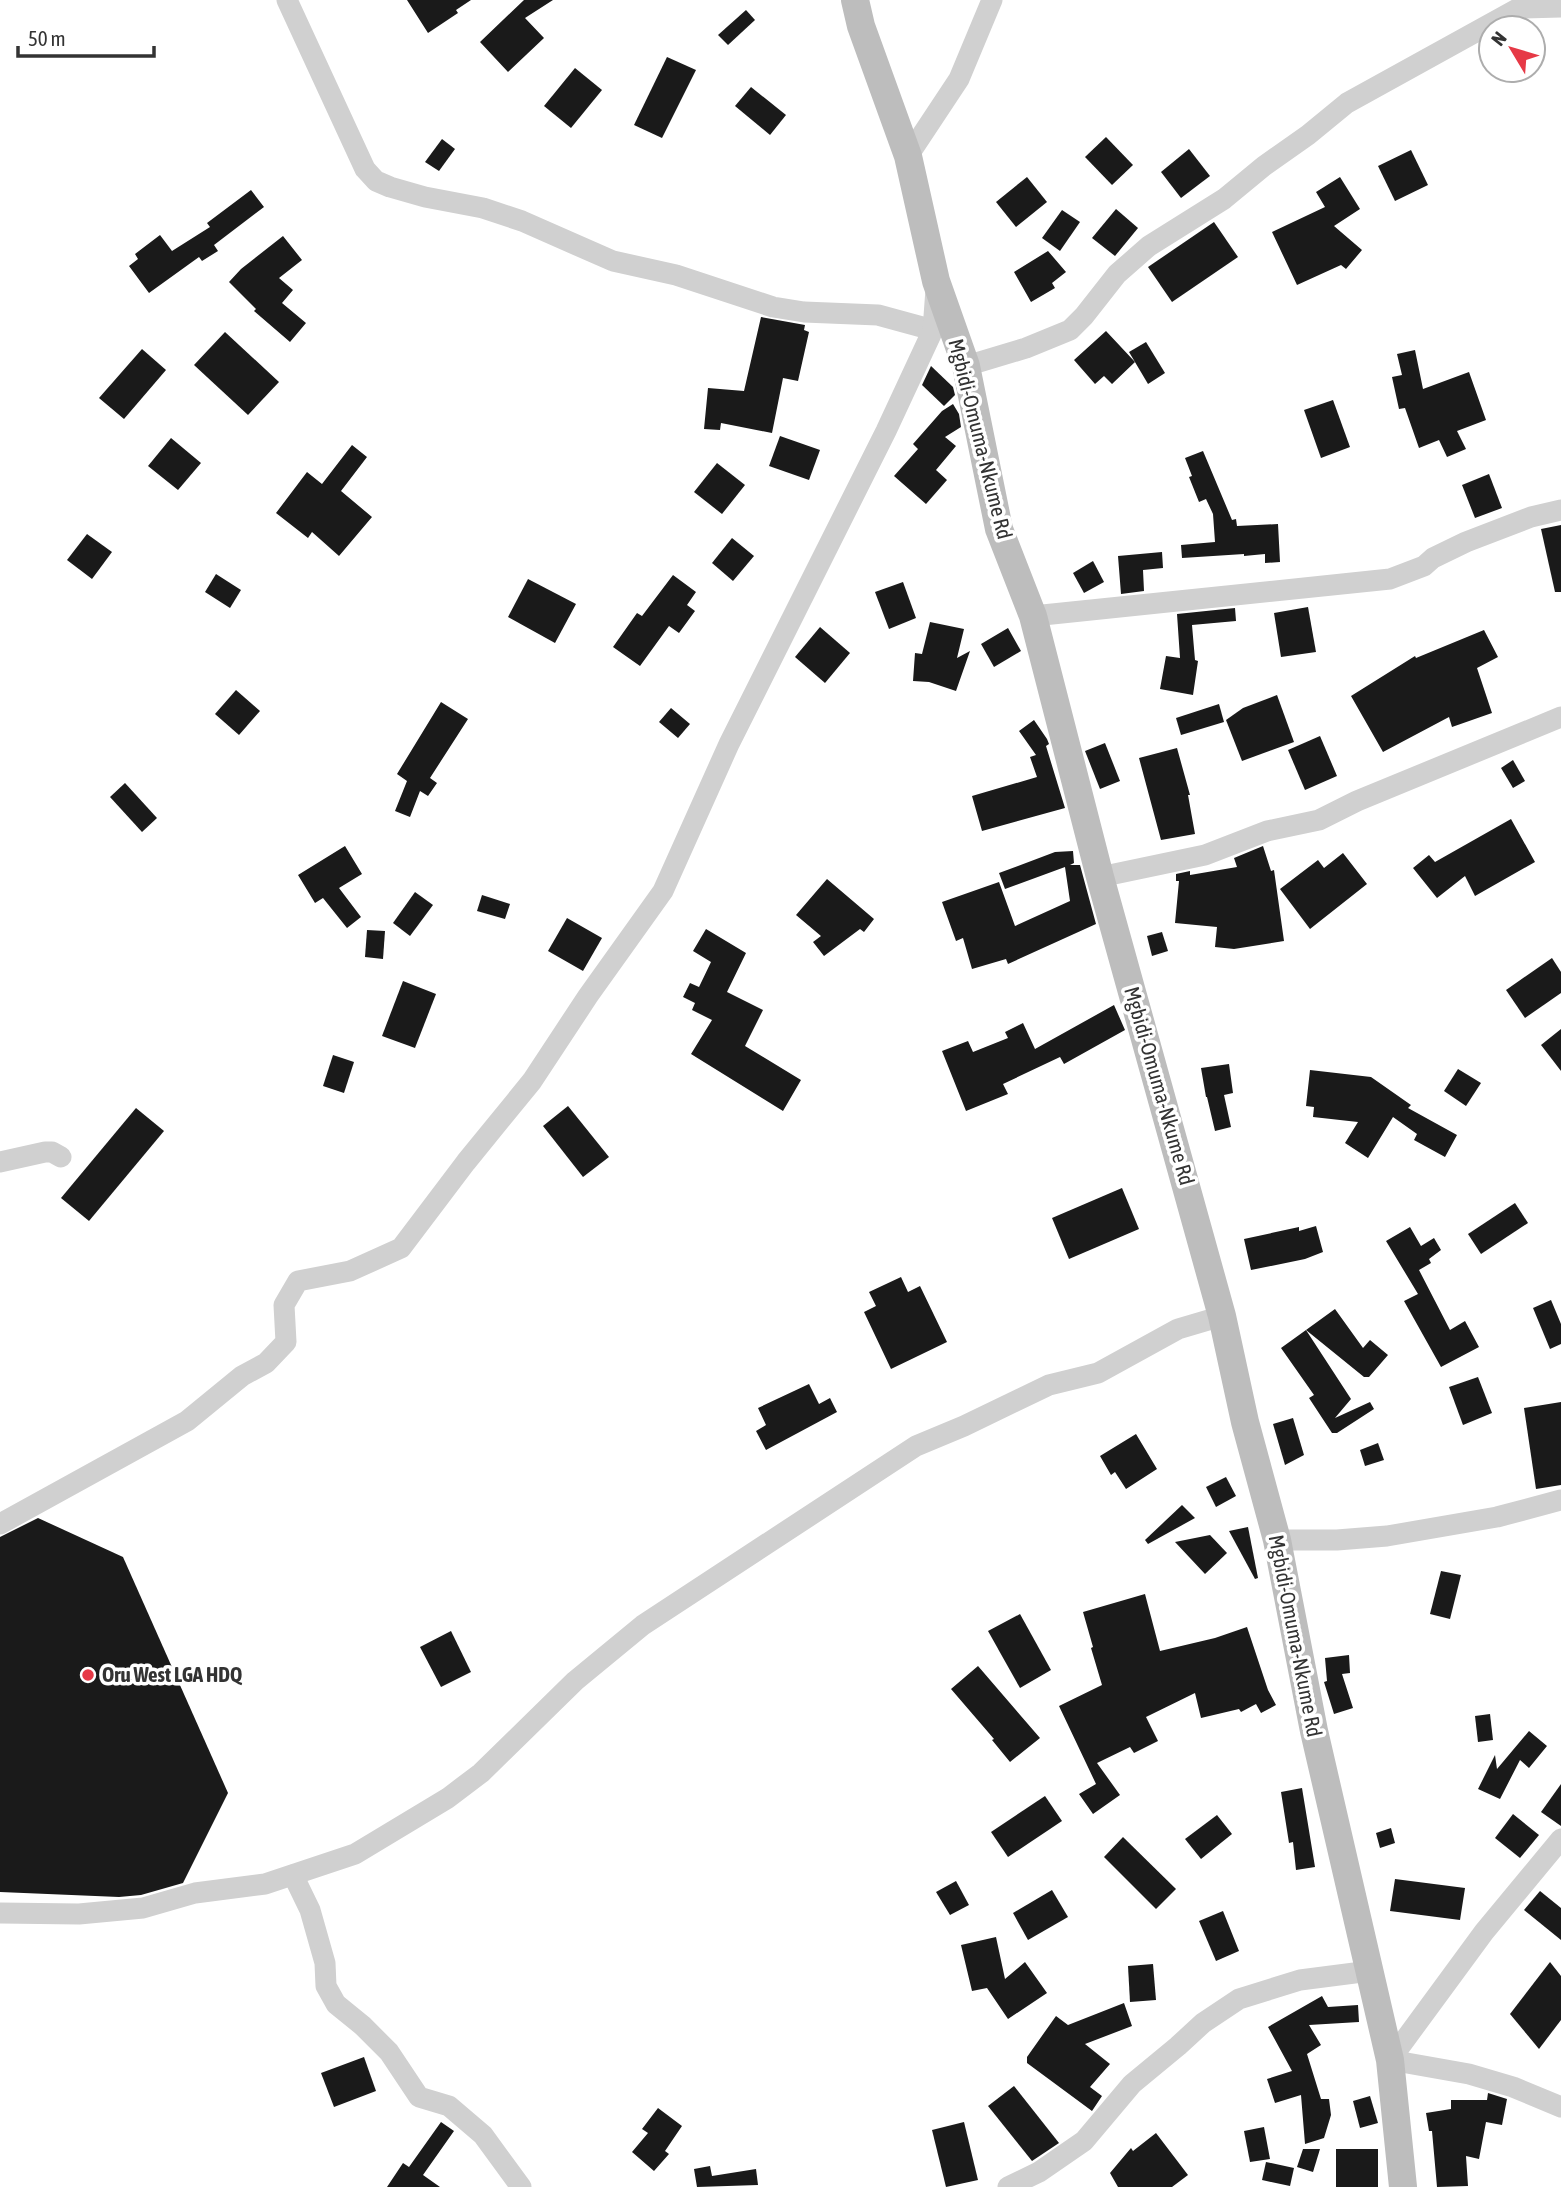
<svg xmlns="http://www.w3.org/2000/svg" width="1561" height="2187" viewBox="0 0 1561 2187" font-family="'Asap Condensed',sans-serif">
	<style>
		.building { fill: #1a1a1a }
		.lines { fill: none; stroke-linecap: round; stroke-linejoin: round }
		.street { stroke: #d0d0d0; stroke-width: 21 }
		.secondary { stroke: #bdbdbd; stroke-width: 28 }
		.poi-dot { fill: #e63946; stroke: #fff; stroke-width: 2.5 }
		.labels { text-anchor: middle; stroke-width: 7; stroke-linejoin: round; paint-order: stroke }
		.street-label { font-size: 21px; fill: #333; stroke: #fff }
		.poi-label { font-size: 21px; font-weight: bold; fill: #333; stroke: #fff; text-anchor: start }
	</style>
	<rect width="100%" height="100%" fill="#fff"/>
	<!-- building -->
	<g class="building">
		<path d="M407,0H471L456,10L458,13L428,33Z"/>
		<path d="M524,0H553L525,18L544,38L508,72L480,42Z"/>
		<path d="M746,10L755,20L728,45L718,35Z"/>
		<path d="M667,57L696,70L662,138L634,125Z"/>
		<path d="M575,68L602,90L571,128L544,106Z"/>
		<path d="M751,87L786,115L770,135L735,106Z"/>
		<path d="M1106,137L1133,165L1112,185L1085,157Z"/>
		<path d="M442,139L455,149L439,171L425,162Z"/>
		<path d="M1189,149L1210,176L1181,198L1161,172Z"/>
		<path d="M1411,150L1428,185L1395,201L1378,166Z"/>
		<path d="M1027,177L1047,202L1016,227L996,202Z"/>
		<path d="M1340,177L1360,209L1334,226L1362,250L1346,269L1341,265L1297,285L1272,232L1325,207L1316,192Z"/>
		<path d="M251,190L264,207L214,245L218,251L202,261L199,257L149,293L129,266L138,259L135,254L160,235L172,251L210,227L207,223Z"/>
		<path d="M1116,209L1138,228L1115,256L1092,238Z"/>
		<path d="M1062,210L1080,222L1060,251L1042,238Z"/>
		<path d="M1214,222L1238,257L1172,302L1148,267Z"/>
		<path d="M283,236L302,260L279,278L293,290L282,303L306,323L290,342L254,311L256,309L229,282L241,269Z"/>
		<path d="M1048,251L1066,272L1052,283L1055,288L1031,302L1014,272Z"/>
		<path d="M761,317L805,325L804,330L809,332L798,381L783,378L772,433L721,423L720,430L704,429L708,388L744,391Z"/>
		<path d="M1106,331L1135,362L1112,384L1104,376L1095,384L1074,360Z"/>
		<path d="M225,332L279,382L248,415L194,365Z"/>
		<path d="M1146,342L1165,373L1148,384L1129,352Z"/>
		<path d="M142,349L166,370L124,419L99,398Z"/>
		<path d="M1415,350L1423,389L1469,372L1486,420L1457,431L1466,449L1447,457L1439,440L1419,448L1405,408L1399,409L1392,377L1402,375L1397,354Z"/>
		<path d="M931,366L953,387L955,395L944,406L922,385Z"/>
		<path d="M1333,400L1350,447L1321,458L1304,410Z"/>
		<path d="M953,404L959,414L961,427L945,437L956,446L936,470L947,480L926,504L894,476L918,449L913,444L942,411Z"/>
		<path d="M780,436L820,450L809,480L769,466Z"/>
		<path d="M171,438L201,463L178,490L148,466Z"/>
		<path d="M352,445L367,457L341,491L372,517L339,556L312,532L308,538L276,513L307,472L322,484Z"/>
		<path d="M1203,451L1232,520L1236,519L1237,526L1278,524L1280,562L1265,563V554L1244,556V554L1182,558L1181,545L1215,542L1213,514L1206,499L1199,502L1189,477L1192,476L1185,458Z"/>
		<path d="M717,463L745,485L722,514L694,492Z"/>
		<path d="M1489,474L1502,508L1475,518L1462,485Z"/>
		<path d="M1561,525V592H1555L1541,529Z"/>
		<path d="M87,534L112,552L92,579L67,560Z"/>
		<path d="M732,538L754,556L733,581L712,563Z"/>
		<path d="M1162,552L1163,568L1143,570L1144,591L1121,594L1118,556Z"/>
		<path d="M1093,561L1104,582L1084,593L1073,573Z"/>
		<path d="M216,574L241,590L230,608L205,592Z"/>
		<path d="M673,575L696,592L687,605L695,611L679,633L669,626L640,666L613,647L637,613L642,616Z"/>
		<path d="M528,579L576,604L555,643L508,617Z"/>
		<path d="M903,582L916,618L889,629L875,592Z"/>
		<path d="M1308,607L1316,652L1281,657L1274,613Z"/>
		<path d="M1235,608L1236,621L1192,625L1195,660L1198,661L1193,695L1160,689L1166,656L1180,658L1177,614Z"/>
		<path d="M930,622L964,629L957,658L970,651L956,691L929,682L913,681L915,653L922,654Z"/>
		<path d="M820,627L850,653L825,683L795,657Z"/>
		<path d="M1008,628L1021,651L994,667L981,644Z"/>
		<path d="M1484,630L1498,657L1477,668L1492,713L1452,727L1449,717L1383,752L1351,696L1415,656L1416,658Z"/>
		<path d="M236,690L260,711L239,735L215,714Z"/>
		<path d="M1277,695L1294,742L1242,761L1226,720L1243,708Z"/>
		<path d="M441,702L468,719L430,778L437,783L428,796L420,791L410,817L395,811L407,781L397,774Z"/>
		<path d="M1219,704L1224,722L1181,735L1176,718Z"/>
		<path d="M671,708L690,724L678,738L659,722Z"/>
		<path d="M1034,720L1047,739L1049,744L1046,746L1065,808L982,831L972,796L1037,777L1030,757L1036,755L1019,731Z"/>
		<path d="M1320,736L1337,776L1305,790L1288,750Z"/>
		<path d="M1105,743L1120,781L1100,789L1085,751Z"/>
		<path d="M1177,748L1190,795H1188L1195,834L1161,840L1139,758Z"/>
		<path d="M1513,760L1525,781L1513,788L1501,768Z"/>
		<path d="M125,783L157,818L142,832L110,797Z"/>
		<path d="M1511,819L1535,862L1475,896L1465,876L1437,898L1413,868L1429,855L1435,862Z"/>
		<path d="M345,846L362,874L339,888L361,917L347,928L323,898L315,903L298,875Z"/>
		<path d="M1263,846L1271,871L1274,870L1284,941L1234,949L1215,947L1217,927L1175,923L1179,881H1176V874L1190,871V875L1237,867L1234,858Z"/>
		<path d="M1073,851L1074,863L1070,865H1080L1096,924L1008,964L1006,959L972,969L963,938L956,941L942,902L999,882L1015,926L1070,901L1065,867L1005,889L999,873L1055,852Z"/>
		<path d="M1343,853L1367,884L1310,929L1280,889L1318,860L1324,868Z"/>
		<path d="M827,879L874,919L864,932L860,929L824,956L813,942L821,936L796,915Z"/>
		<path d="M415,892L433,905L410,936L393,923Z"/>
		<path d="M482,895L510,904L505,919L477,911Z"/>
		<path d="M567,918L602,938L583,971L548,951Z"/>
		<path d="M706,929L746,953L727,992L763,1010L745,1046L801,1080L783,1111L691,1054L712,1020L692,1010L695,1003L683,997L690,983L699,987L711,962L693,951Z"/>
		<path d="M367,930L385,931L383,959L365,957Z"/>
		<path d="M1162,932L1168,951L1152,956L1147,936Z"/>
		<path d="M1552,958L1561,972V993L1525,1018L1506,990Z"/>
		<path d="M403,981L436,994L415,1048L382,1036Z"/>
		<path d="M1114,1005L1125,1030L1064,1064L1060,1057L1003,1084L1008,1094L966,1111L942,1051L968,1041L973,1052L1008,1038L1005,1032L1023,1023L1035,1049Z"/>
		<path d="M1561,1029V1071L1541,1045Z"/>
		<path d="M333,1055L354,1062L344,1093L323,1086Z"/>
		<path d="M1229,1064L1233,1093L1224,1095L1231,1127L1215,1131L1207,1097H1206L1201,1068Z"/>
		<path d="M1458,1069L1481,1083L1466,1106L1444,1091Z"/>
		<path d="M1310,1070L1371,1077L1411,1105L1408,1108L1457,1135L1445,1157L1414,1140L1417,1134L1393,1117L1368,1158L1345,1143L1358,1122L1313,1117L1314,1107L1306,1106Z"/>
		<path d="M568,1106L609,1157L583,1177L543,1126Z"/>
		<path d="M136,1108L164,1131L89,1221L61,1198Z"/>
		<path d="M1122,1188L1139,1229L1069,1259L1052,1218Z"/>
		<path d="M1515,1203L1528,1223L1481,1254L1468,1234Z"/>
		<path d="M1316,1226L1323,1252L1305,1259L1251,1270L1244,1239L1299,1227V1231Z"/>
		<path d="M1410,1227L1421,1246L1434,1238L1441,1250L1429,1259L1431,1263L1419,1270L1450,1330L1465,1321L1479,1347L1441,1367L1404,1301L1418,1294L1386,1241Z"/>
		<path d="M901,1277L908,1292L920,1286L947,1342L891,1369L864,1312L876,1306L869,1292Z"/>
		<path d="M1551,1300L1561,1324V1344L1550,1349L1533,1308Z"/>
		<path d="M1335,1309L1363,1348L1370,1340L1388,1355L1369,1377H1364L1306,1330Z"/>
		<path d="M1306,1330L1351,1399L1335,1418L1370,1402L1374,1409L1337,1433H1332L1309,1398L1314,1395L1281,1348Z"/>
		<path d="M1478,1377L1492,1413L1463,1425L1449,1387Z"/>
		<path d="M809,1384L819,1404L830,1398L837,1412L766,1450L756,1431L766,1425L758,1408Z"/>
		<path d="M1561,1402V1485L1536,1489L1524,1408Z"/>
		<path d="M1293,1418L1304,1455L1285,1465L1273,1424Z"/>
		<path d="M1136,1434L1157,1469L1126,1489L1115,1472L1111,1475L1100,1456Z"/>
		<path d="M1378,1443L1384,1460L1365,1466L1360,1450Z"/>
		<path d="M1226,1477L1236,1496L1216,1507L1206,1487Z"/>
		<path d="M1182,1505L1195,1518L1148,1544L1145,1540Z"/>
		<path d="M38,1518L123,1557L228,1793L183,1883L141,1895L119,1897L0,1892V1537Z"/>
		<path d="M1248,1527L1258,1578L1255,1579L1229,1531Z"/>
		<path d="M1210,1535L1227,1553L1205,1574L1175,1542Z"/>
		<path d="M1441,1571L1461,1575L1450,1619L1430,1614Z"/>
		<path d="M1145,1594L1160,1651L1215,1638L1247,1627L1268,1690L1276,1705L1261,1713L1256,1704L1241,1712L1239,1709L1201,1718L1195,1693L1146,1717L1158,1741L1134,1753L1130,1747L1097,1763L1120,1795L1093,1814L1079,1794L1096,1784L1059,1706L1102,1685L1091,1648L1093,1647L1083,1612Z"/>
		<path d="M1020,1614L1051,1670L1020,1688L988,1631Z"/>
		<path d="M451,1631L471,1672L441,1687L420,1647Z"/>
		<path d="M1349,1655L1350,1673L1342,1674L1353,1708L1334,1714L1324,1682L1327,1681L1325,1658Z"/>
		<path d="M978,1666L1040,1738L1010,1762L992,1740L994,1739L951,1689Z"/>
		<path d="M1490,1714L1493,1740L1478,1742L1475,1716Z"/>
		<path d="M1529,1731L1547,1746L1529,1768L1520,1760L1500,1799L1478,1789L1495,1755L1497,1769Z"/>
		<path d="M1561,1784V1826L1541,1812Z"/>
		<path d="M1302,1788L1315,1867L1296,1870L1293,1842L1289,1843L1281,1792Z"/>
		<path d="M1045,1796L1062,1821L1008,1857L991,1832Z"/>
		<path d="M1513,1814L1539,1835L1520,1858L1495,1838Z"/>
		<path d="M1217,1815L1232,1834L1201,1859L1185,1839Z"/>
		<path d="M1391,1828L1395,1843L1380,1848L1376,1833Z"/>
		<path d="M1123,1837L1176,1889L1156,1909L1104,1857Z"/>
		<path d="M1395,1879L1465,1888L1460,1920L1390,1911Z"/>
		<path d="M956,1881L969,1905L950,1915L936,1892Z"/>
		<path d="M1052,1890L1068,1917L1028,1940L1013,1913Z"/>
		<path d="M1540,1891L1561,1908V1940L1524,1910Z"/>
		<path d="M1223,1911L1239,1951L1216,1961L1199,1921Z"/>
		<path d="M996,1937L1005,1979L1025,1962L1047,1993L1008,2019L987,1988L972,1991L961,1945Z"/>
		<path d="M1550,1962L1561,1976V2020L1539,2049L1510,2014Z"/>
		<path d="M1153,1964L1156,2000L1130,2002L1128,1966Z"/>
		<path d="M1322,1996L1328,2007L1358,2005L1359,2022L1309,2025L1321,2045L1307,2054L1321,2099H1329L1331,2115L1324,2138L1305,2144L1301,2095L1275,2103L1267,2079L1292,2071L1268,2027Z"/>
		<path d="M1124,2003L1132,2026L1085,2044L1110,2064L1090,2087L1102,2096L1092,2111L1027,2063V2057L1056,2016L1068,2025Z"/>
		<path d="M364,2057L376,2091L334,2107L321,2073Z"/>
		<path d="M1014,2086L1059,2143L1032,2161L988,2106Z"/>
		<path d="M1488,2093L1507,2099L1502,2125L1486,2122L1479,2159L1466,2156L1468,2186L1437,2187L1432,2131H1429L1426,2113L1451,2109V2100H1487Z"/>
		<path d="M1370,2096L1378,2123L1360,2128L1353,2101Z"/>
		<path d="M658,2108L682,2126L665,2151L669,2154L654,2171L632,2152L648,2133L642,2129Z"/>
		<path d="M441,2122L454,2131L423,2175L440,2187H387L403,2163L409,2167Z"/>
		<path d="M964,2122L978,2180L946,2187L932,2130Z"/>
		<path d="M1264,2127L1270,2159L1250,2162L1244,2131Z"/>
		<path d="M1156,2133L1188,2175L1172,2187H1118L1110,2173L1131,2148L1133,2151Z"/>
		<path d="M1303,2149H1320L1313,2172L1297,2167Z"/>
		<rect x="1336" y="2149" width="42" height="38"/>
		<path d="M1266,2162L1294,2168L1290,2186L1262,2180Z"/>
		<path d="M710,2166L712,2176L756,2169L758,2185L697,2187L694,2169Z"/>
	</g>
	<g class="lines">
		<!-- street -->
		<g class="street">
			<path d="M287,0L365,169L376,181L390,187L425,197L483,208L522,221L613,261L676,275L773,307L804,312L878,315L933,330"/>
			<path d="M908,156L959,79L992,0"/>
			<path d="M966,366L1026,348L1070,330L1084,316L1117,274L1149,246L1224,199L1264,166L1308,135L1347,103L1519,8L1561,7"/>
			<path d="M1033,616L1390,579L1424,566L1433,558L1466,542L1531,517L1561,510"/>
			<path d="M1100,877L1205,855L1267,831L1319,820L1357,801L1561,717"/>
			<path d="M0,1162L45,1152H52L61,1157"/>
			<path d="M0,1524L187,1421L242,1376L266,1363L286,1342L284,1305L298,1281L350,1271L401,1248L466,1162L532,1081L588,996L663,891L729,744L886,431L933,330L936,289"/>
			<path d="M1277,1540H1337L1387,1536L1497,1517L1561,1500"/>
			<path d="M1561,1839L1484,1932L1390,2060L1469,2074L1513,2087L1561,2107"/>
			<path d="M293,1875L310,1910L325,1963L326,1986L336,2004L363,2026L389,2052L419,2097L449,2106L483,2135L521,2187"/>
			<path d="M0,1913L79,1914L143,1908L195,1893L265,1884L355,1854L448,1798L481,1773L575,1681L643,1625L916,1446L964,1426L1049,1385L1098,1373L1178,1329L1222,1316"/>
			<path d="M1008,2187L1039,2172L1084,2141L1132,2084L1178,2046L1203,2023L1239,1999L1300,1980L1370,1971"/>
		</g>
		<!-- secondary -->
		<path class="secondary" d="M855,0L861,26L908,156L936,281L966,366L999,529L1033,616L1100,877L1222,1316L1245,1422L1277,1540L1314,1731L1390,2060L1403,2187"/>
	</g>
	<!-- markers -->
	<circle class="poi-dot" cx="88" cy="1675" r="7"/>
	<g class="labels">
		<!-- street labels -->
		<g class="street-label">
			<text transform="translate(980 439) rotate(76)" y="7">Mgbidi-Omuma-Nkume Rd</text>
			<text transform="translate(1159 1086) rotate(74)" y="7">Mgbidi-Omuma-Nkume Rd</text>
			<text transform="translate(1295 1636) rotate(79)" y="7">Mgbidi-Omuma-Nkume Rd</text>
		</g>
		<!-- poi labels -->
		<g class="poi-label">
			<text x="102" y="1682">Oru West LGA HDQ</text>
		</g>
	</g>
	<!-- north arrow -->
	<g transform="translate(1512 49) rotate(308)"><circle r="33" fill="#ffffff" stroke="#adadad" stroke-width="2"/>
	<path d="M0-5L12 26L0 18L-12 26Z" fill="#e63946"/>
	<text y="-10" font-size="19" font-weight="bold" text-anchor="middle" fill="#333333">N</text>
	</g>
	<!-- scale -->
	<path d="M18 46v10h136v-10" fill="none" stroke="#333333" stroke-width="3.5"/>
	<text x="28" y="46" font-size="21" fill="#333333" stroke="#ffffff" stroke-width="5" paint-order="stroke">50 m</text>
</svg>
